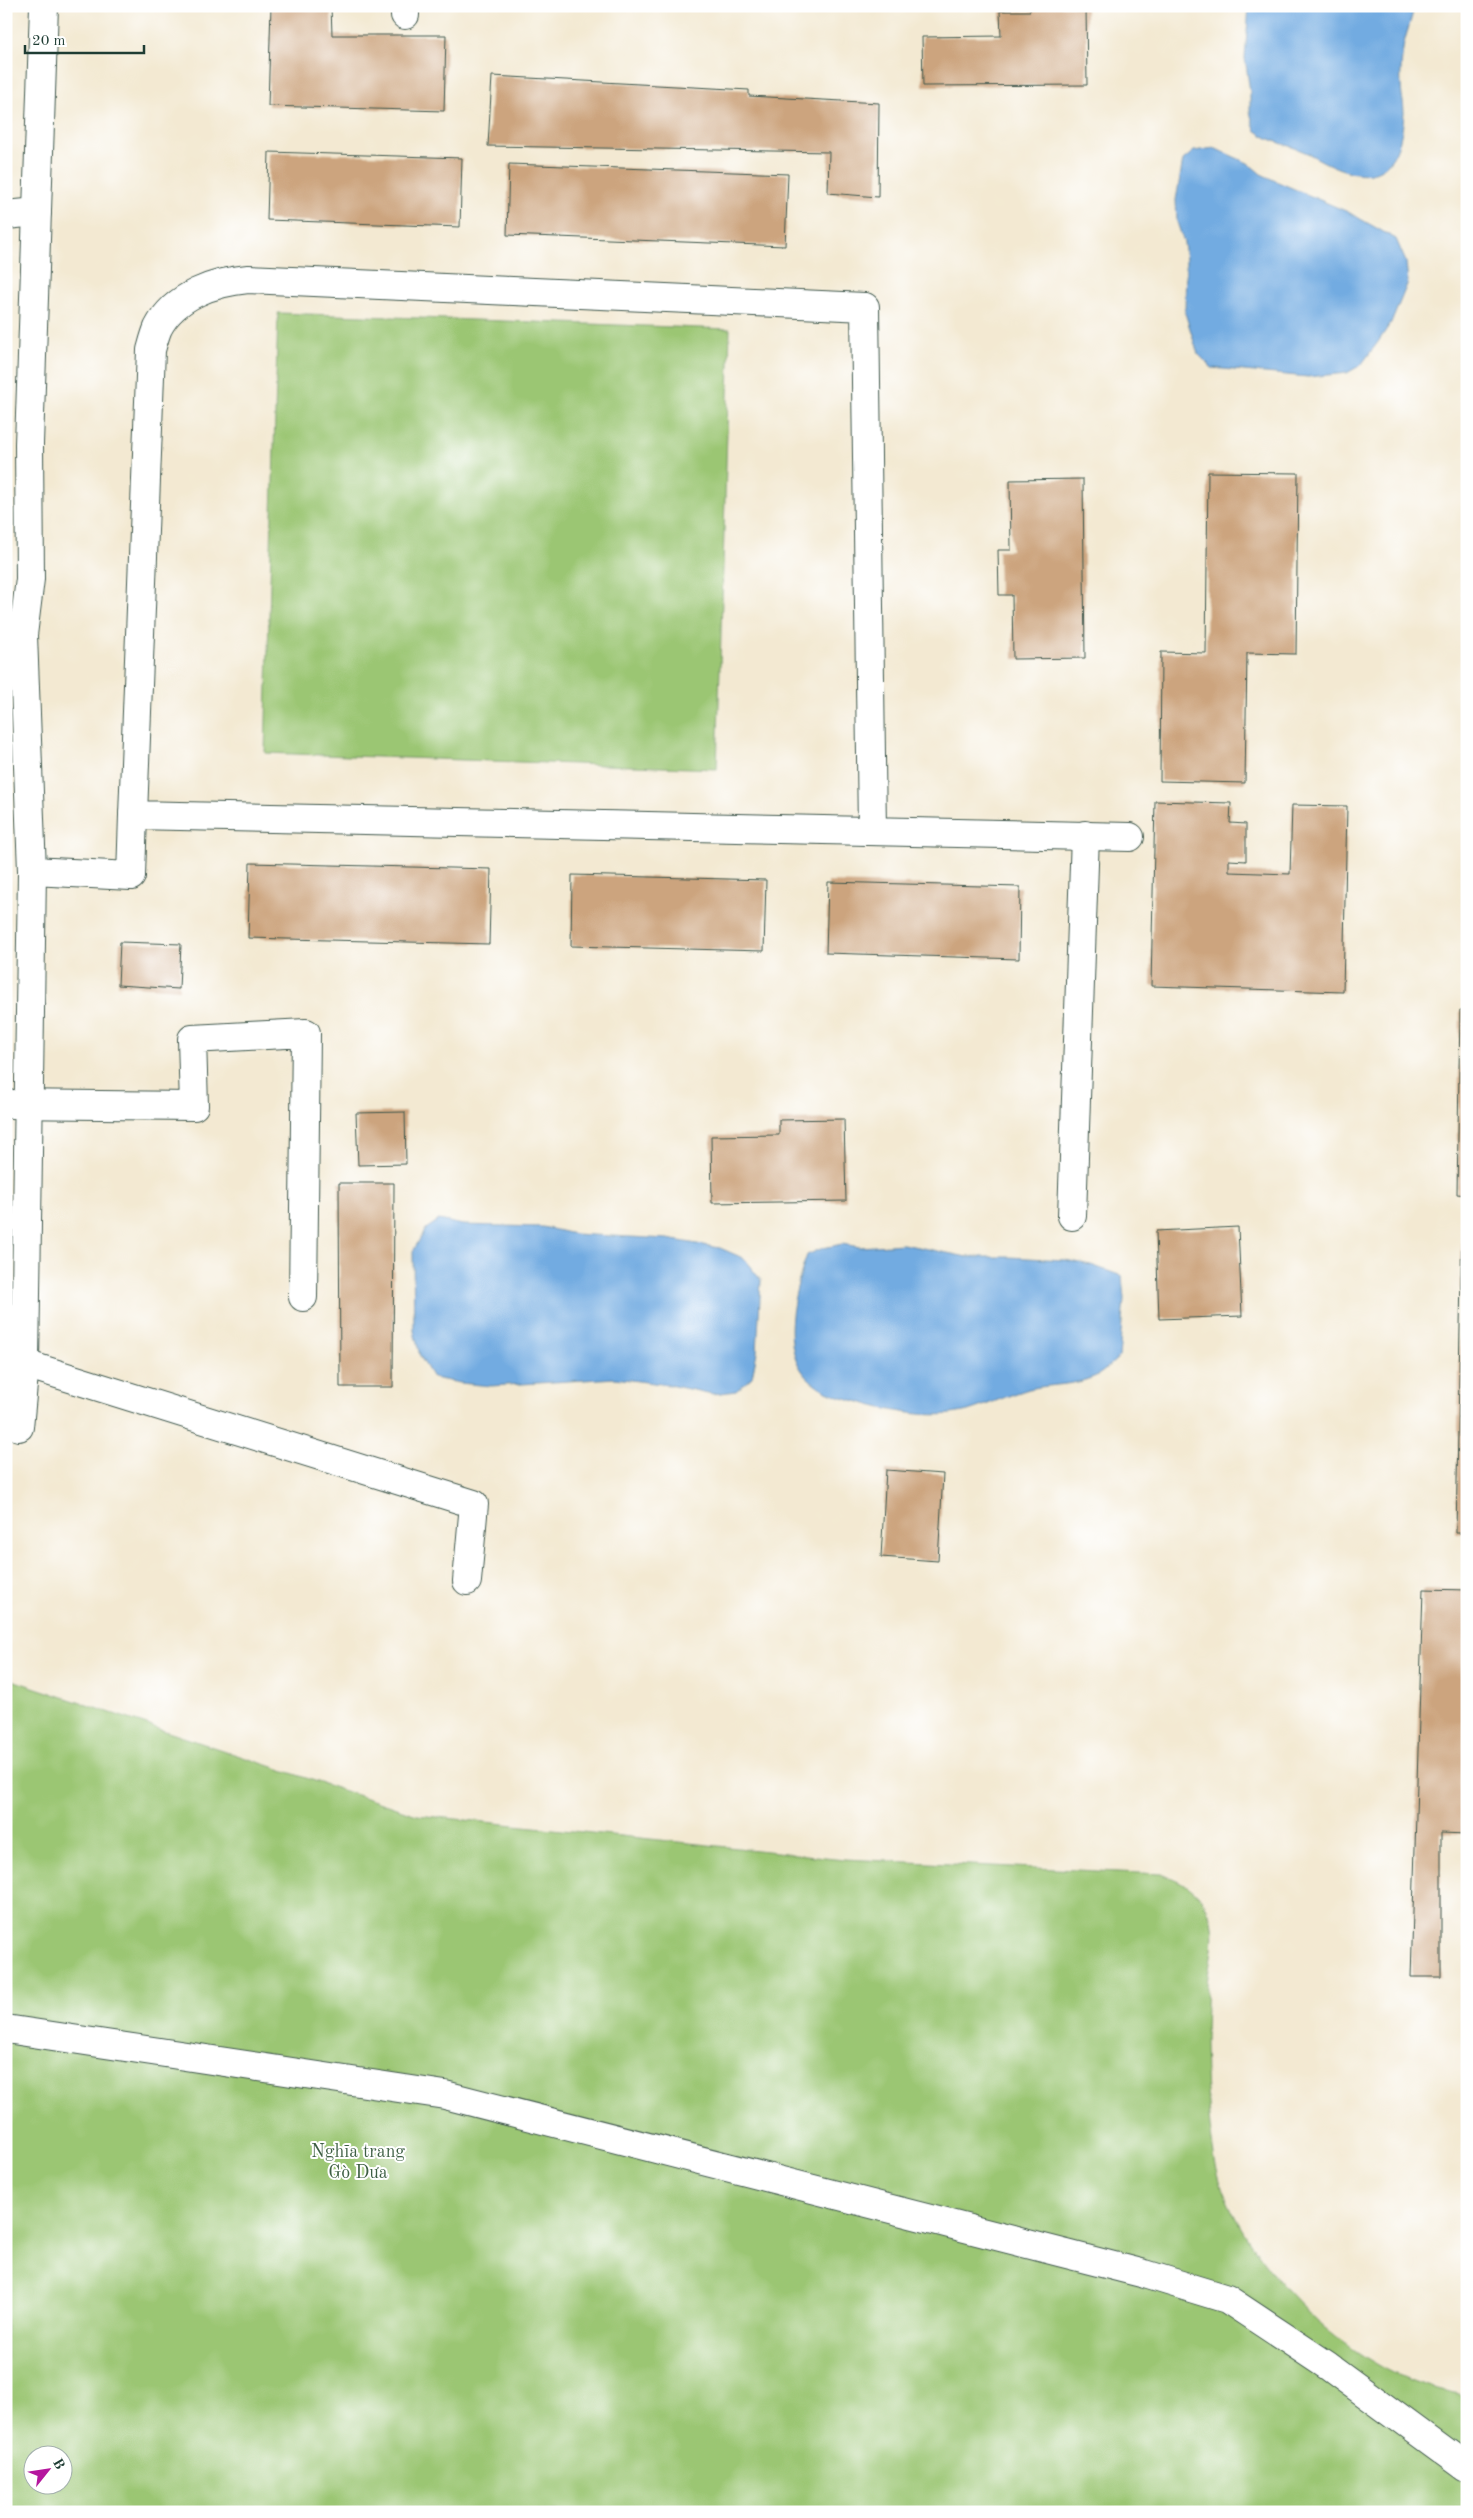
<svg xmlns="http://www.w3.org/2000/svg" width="1473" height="2518" viewBox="0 0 1473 2518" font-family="'Old Standard TT',serif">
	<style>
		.green { fill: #9bc673; stroke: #5d8254; fill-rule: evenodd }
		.water { fill: #72abe1; stroke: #48748a }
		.building { fill: #cca47e }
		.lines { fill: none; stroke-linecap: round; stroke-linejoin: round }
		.minor-casing { stroke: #3f574c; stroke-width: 30 }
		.minor { stroke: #fff; stroke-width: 28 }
		.labels { text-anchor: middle; stroke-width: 4; stroke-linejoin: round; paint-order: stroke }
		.park-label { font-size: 18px; fill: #3e5f44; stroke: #fff }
	</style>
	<rect width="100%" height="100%" fill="#fff"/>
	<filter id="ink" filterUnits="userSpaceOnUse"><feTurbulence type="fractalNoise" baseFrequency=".02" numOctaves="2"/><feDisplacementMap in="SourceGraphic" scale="10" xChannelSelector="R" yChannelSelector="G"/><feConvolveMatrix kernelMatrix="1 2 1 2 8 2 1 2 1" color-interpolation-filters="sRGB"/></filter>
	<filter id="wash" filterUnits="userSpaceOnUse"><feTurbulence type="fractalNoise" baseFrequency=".0096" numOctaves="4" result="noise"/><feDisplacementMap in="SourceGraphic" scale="20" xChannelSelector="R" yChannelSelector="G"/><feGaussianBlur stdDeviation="1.12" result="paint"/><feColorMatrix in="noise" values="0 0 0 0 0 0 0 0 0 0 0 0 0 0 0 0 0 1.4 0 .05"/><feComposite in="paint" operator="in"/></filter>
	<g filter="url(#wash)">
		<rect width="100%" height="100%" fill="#f3e9d2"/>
		<!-- green -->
		<g class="green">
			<path d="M278,313L730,329L717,769L265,753Z"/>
			<path d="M6,1678L417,1815L844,1859L1161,1874C1184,1881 1205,1894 1211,1920C1216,1941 1209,1963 1207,1984C1206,2004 1205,2024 1205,2044C1206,2086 1209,2151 1223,2190C1252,2266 1332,2349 1409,2380C1427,2387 1448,2391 1467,2396V2512H6ZM32,2456H62V2486H32Z"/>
		</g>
		<!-- water -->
		<g class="water">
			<path d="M1249,6H1414C1412,19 1407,31 1404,43C1402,54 1400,74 1401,85C1401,94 1404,103 1404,112C1400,180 1367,187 1313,156C1294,145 1272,144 1255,130L1250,112V91L1245,58Z"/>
			<path d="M1214,148L1248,163L1261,174L1278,182L1348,212L1396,239L1406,262L1408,282L1392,321L1378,342L1361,365L1347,373L1308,377L1212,368L1198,354L1185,313L1186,259L1184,243L1177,222L1176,200L1183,160L1194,151Z"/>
			<path d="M439,1220L463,1225L543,1227L574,1234L668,1239L720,1248L743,1258L761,1280L757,1352L752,1377L736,1391L713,1394L669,1385L615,1378L491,1386L460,1383L433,1378L420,1356L414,1331L413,1251L426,1229Z"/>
			<path d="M842,1244L860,1247L903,1244L967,1257H1009L1065,1260L1091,1265L1122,1276L1124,1299L1119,1357C1112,1363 1104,1372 1096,1376C1076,1386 1050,1384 1029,1389C1008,1395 988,1405 968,1411C937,1419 900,1413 870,1405C851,1399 830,1396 814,1383C776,1355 794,1292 807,1255L823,1248Z"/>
		</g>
		<g id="blocks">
			<!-- building -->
			<g class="building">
				<path d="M271,6H331L332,35H446L444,111L268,106Z"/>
				<path d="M1030,6H1086L1087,85L923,86L922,37L1001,36L1000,11H1030Z"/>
				<path d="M492,76L749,90V96L879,103L878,197L828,193L829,152L488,146Z"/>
				<path d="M269,152L462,158L460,227L267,220Z"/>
				<path d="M509,164L788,174L785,246L507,235Z"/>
				<path d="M1208,472L1298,473L1296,654L1247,653L1245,783L1160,781L1161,652L1206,653Z"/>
				<path d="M1083,479L1085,658L1013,659L1012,595H999L998,550H1011L1010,480Z"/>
				<path d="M1155,801L1231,803L1230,823L1246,824V861L1229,860V872L1290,874L1292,805L1347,806L1343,992L1151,986Z"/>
				<path d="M250,863L491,869L489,944L248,938Z"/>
				<path d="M572,875L766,880L764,951L571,946Z"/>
				<path d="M828,882L1020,887L1019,959L826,953Z"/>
				<path d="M120,942L181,944L179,989L118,985Z"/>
				<path d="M1460,1010H1467V1195L1457,1194Z"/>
				<path d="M405,1112L406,1164L358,1165L356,1113Z"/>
				<path d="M844,1119L846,1201L712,1203L711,1136L779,1135V1120Z"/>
				<path d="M339,1183H394L393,1387H340Z"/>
				<path d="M1462,1224L1467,1225V1533H1456Z"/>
				<path d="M1238,1227L1242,1316L1159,1319L1156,1231Z"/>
				<path d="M886,1470L943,1474L938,1561L881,1557Z"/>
				<path d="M1423,1589L1467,1590V1834L1441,1833V1977H1411Z"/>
			</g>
		</g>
	</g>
	<g filter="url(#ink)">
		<use href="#blocks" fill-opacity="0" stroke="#3f574c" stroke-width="1"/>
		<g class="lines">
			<defs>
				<g id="minor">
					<path d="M405,6V15"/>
					<path d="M6,215L37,212"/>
					<path d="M872,831L865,307L248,279C215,282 175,295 158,328C155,335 153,343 151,350L133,815C465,823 798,828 1130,837"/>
					<path d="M32,871L131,876L133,815"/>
					<path d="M6,1104L194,1106L192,1039L306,1033L303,1297"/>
					<path d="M1072,1216L1085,835"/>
					<path d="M25,1364L474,1504L467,1581"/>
					<path d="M19,1427L25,1364L32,871L23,635L30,579L29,444L44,6"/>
					<path d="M6,2029L445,2095L1145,2274L1227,2299L1328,2366L1467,2468"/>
				</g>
			</defs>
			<!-- minor casing -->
			<use href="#minor" class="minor-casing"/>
			<!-- minor -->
			<use href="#minor" class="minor"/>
		</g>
	</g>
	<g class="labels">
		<!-- park labels -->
		<g class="park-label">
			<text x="358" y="2157">Nghĩa trang<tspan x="358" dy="21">Gò Dưa</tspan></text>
		</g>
	</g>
	<!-- margin -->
	<rect width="1473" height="2518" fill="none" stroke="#fff" stroke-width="25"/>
	<!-- north arrow -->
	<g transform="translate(48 2470) rotate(60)"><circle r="24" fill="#ffffff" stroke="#a5b1ae"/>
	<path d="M0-4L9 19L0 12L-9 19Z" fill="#b5179e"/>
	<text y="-8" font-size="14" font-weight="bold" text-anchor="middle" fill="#1f3d34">B</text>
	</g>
	<!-- scale -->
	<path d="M25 45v8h119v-8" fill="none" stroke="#1f3d34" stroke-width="2.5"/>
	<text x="32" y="45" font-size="15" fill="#1f3d34" stroke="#ffffff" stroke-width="4" paint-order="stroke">20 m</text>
</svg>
